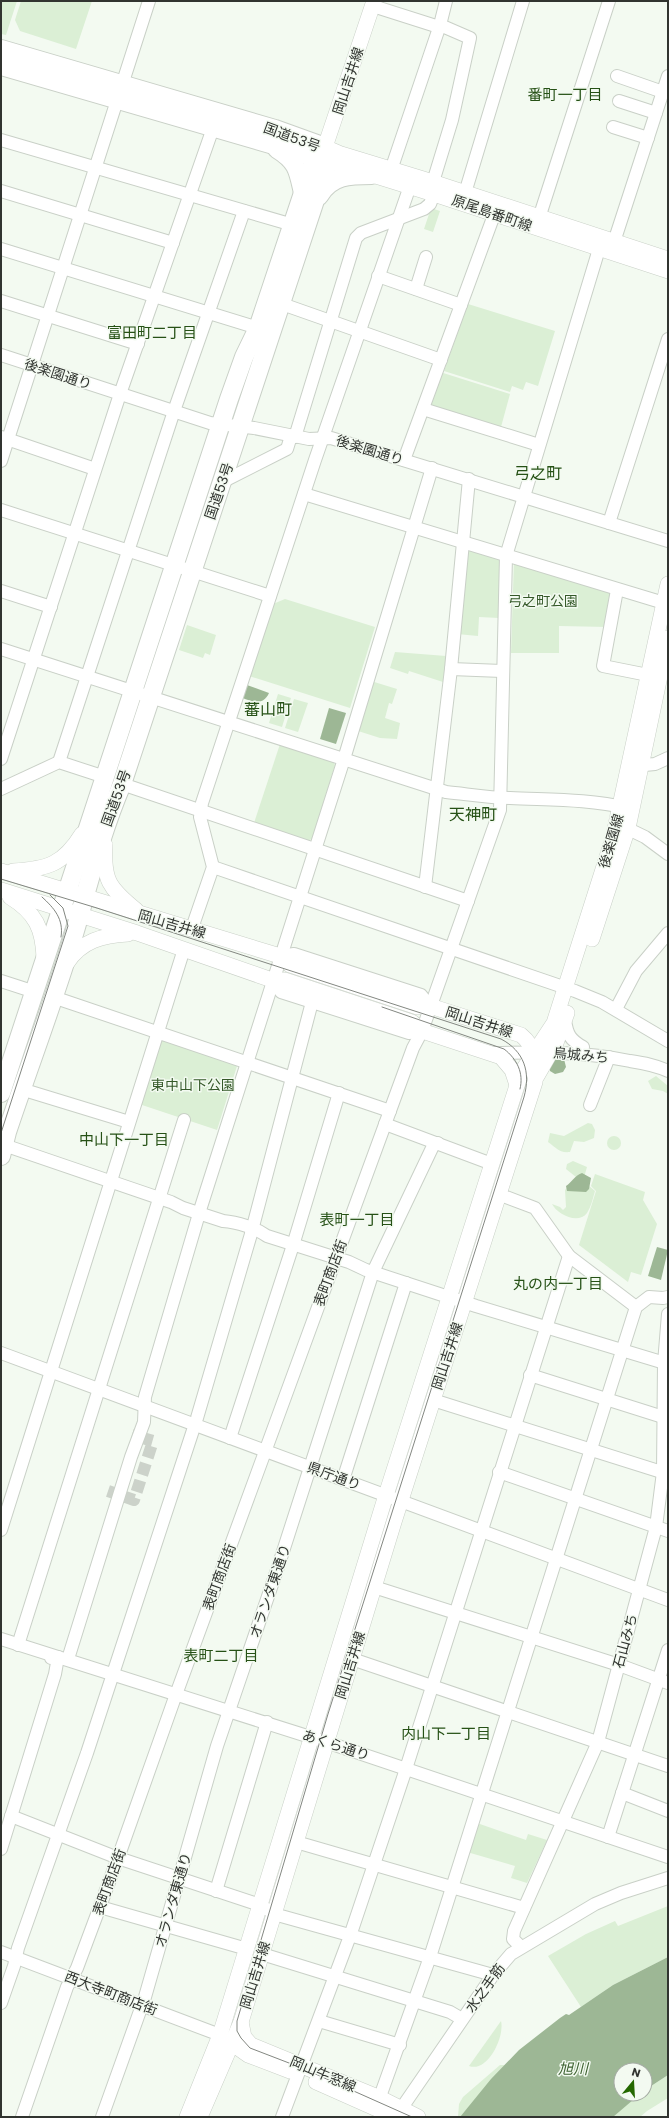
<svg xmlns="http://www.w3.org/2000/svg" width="669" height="2118" viewBox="0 0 669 2118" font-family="Poppins,'Noto Sans JP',sans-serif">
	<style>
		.green { fill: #dbefd5 }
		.water { fill: #9db795 }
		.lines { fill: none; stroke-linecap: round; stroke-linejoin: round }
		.minor-tunnel { stroke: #ccd2ca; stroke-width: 12; stroke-dasharray: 12 6; stroke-linecap: butt }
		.minor-casing { stroke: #c9d0c7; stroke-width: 14 }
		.major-casing { stroke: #c9d0c7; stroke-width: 16 }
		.highway-casing { stroke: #c9d0c7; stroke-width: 20 }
		.minor { stroke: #fff; stroke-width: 12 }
		.major { stroke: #fff; stroke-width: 15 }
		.highway { stroke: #fff; stroke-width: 18 }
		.tram { stroke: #838781; stroke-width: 1 }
		.labels { text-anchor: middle; stroke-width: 3; stroke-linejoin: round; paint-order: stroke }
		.street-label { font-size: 14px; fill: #313430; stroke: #f3faf1 }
		.park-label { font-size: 14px; fill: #355929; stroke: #f3faf1 }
		.neighbourhood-label { font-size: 15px; fill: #265116; stroke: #f3faf1 }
		.water-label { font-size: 15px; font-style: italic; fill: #3d6231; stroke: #f3faf1 }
		.quarter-label { font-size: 16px; fill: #265116; stroke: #f3faf1 }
	</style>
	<rect width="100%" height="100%" fill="#f3faf1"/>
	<!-- green -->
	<g class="green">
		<path d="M1,1H17L6,35L1,34Z"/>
		<path d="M21,1H92L76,49L20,31L15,20Z"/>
		<path d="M431,208L440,211L433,232L424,229Z"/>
		<path d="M468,304L555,331L538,386L526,382L523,390L512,386L510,392L444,371Z"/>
		<path d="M440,372L510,394L501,427L428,405Z"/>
		<path d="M465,549L500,557L499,618L479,617L478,636L457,634Z"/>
		<path d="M514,560L613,591L608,627L559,626V653H511Z"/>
		<path d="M285,599L375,627L350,708L249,676L273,604Z"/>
		<path d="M187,625L216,635L210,655L205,653L203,658L179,650Z"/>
		<path d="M395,652L446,656L443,682L409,671L408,674L390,668Z"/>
		<path d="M371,681L397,689L392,704L389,703L385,718L400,723L397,739L380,738L355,730Z"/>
		<path d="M278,694L291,698L282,727L269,723Z"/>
		<path d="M294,699L308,703L298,732L285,728Z"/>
		<path d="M280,744L333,761L335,765L312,839L307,841L254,823Z"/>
		<path d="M164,1039L234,1062L237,1066L217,1130L139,1104L160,1041Z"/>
		<path d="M656,1076L668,1086V1094L663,1091L652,1089L648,1081Z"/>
		<path d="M588,1123L592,1124L595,1130L594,1138L584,1142L574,1141L570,1152C558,1153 557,1148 548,1142L550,1133L564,1136Z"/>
		<circle cx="614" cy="1143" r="7"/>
		<path d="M573,1161L587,1167L583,1181L595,1191C593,1198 591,1207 587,1213C578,1225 557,1214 552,1204L560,1207L563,1210L566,1207L565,1190L576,1177L566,1169L567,1164Z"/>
		<path d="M595,1174L645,1192L643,1200L657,1224L641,1275L631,1272L628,1282L579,1245L596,1191L591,1186Z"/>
		<path d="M477,1823L526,1840L528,1834L547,1840L527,1883L511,1878L515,1866L467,1852Z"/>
		<path d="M668,1906V1957L613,1985L581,2007L548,1956L586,1934L615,1921L618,1926Z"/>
		<path d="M501,2021C505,2036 488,2073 469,2066Z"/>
		<path d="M500,2065H505L460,2117H458L459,2104L463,2097Z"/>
		<path d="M668,2075V2098L647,2111L640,2117H613C621,2109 632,2094 645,2094V2090Z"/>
	</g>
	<!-- water -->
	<g class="water">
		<path d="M247,685L269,693C264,704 256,703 245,699L243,698Z"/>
		<path d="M329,708L346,713L336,744L320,739Z"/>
		<path d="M550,1058L564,1059L566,1067L563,1072L555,1074L550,1071Z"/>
		<path d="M582,1173L591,1178L589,1189L586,1192L567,1191L566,1186C572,1182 574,1176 582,1173Z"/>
		<path d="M657,1247L668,1250L661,1280L648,1276Z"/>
		<path d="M668,1957V2075L645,2090V2070H621V2094H640L613,2117H460L491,2079L519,2050L560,2018L566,2014L569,2015L613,1985Z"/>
	</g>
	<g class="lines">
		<!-- minor-tunnel -->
		<path class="minor-tunnel" d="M108,1491L134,1500L153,1441L132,1435"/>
		<defs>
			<g id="minor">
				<path d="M373,6L439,27"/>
				<path d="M617,76L663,92"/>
				<path d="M619,101L656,113"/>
				<path d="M613,127L648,138"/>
				<path d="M1,140L293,225"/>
				<path d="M391,170L440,25L446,1"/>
				<path d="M433,182L452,120L470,38L440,25"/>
				<path d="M1,191L173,243"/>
				<path d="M465,193L523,1"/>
				<path d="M539,218L609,1"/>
				<path d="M614,242L668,76"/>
				<path d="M1,249L258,328"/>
				<path d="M378,276L461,305"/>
				<path d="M416,289L426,257"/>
				<path d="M1,301L138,344"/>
				<path d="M282,304L441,360"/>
				<path d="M1,355L210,423L254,428L309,439L331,438L668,541"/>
				<path d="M423,409L539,445"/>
				<path d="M1,437L95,469"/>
				<path d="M295,437L356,238L361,233L424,209L430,204L434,194"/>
				<path d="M404,460L494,215"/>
				<path d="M1,461L149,1"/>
				<path d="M222,482L287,449L291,436"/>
				<path d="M304,494L664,603"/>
				<path d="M1,510L270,596"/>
				<path d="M609,523L668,339"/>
				<path d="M617,590L603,666L648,675"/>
				<path d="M1,591L51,607"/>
				<path d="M1,649L446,792C467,794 488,798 510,798C551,800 588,799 628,808"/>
				<path d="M451,669L502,671"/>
				<path d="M1,759L120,394L213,128"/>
				<path d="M59,762L174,411L244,211"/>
				<path d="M634,766L655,764L668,758"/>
				<path d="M122,784L468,901"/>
				<path d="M1,789L59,762L105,777"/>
				<path d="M620,825L645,837L668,854"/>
				<path d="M213,867L575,991L602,1002L668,1041"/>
				<path d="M425,887L451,669L469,479"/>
				<path d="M192,928L213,867L200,817L202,803L315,460L410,186"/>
				<path d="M280,956L294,954L421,995L430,1006"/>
				<path d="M272,980L281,992L409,1033L422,1031"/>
				<path d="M1,981L35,992"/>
				<path d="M53,997L390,1111"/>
				<path d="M616,1009L636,971L668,933"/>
				<path d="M565,1020C567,1034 570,1040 583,1047"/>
				<path d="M492,1053C540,1052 583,1051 630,1061C643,1063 656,1065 668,1071"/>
				<path d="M21,1089L129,1122"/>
				<path d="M590,1105L609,1057"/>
				<path d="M385,1124L492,1164"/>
				<path d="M1,1144L171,1202L183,1208L223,1221C237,1222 256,1228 267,1236L349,1262L366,1270L476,1306L668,1364"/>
				<path d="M498,1194L535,1208L569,1256L636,1307"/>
				<path d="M1,1353L668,1600"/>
				<path d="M530,1375L663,1417"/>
				<path d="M433,1400L668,1474"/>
				<path d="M230,1438L294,1242L339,1093"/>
				<path d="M499,1472L668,1531"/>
				<path d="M343,1480L406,1283"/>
				<path d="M1,1530L184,949"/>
				<path d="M374,1587L619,1665L668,1683"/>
				<path d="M1,1639L326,1742L668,1857"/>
				<path d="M18,1645L184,1120"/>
				<path d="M68,1659L131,1457L144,1422L145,1397L201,1207L344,759L432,468"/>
				<path d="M352,1659L668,1766"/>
				<path d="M622,1793L668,1811"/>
				<path d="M11,1816L118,1858L254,1903L281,1916L493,1975"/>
				<path d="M608,1837L668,1650"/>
				<path d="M296,1842L524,1908"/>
				<path d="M1,1849L55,1674L58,1657L51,1658"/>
				<path d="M216,1891L267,1722"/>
				<path d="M100,1907L247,1949"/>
				<path d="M521,1947L513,1939L514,1931L598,1742L656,1527L663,1472L664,1363L668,1314"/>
				<path d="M1,1952L220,2035"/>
				<path d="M262,1954L450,2012L462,2019"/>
				<path d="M1,2003L14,1966L18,1948L87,1753L197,1418L251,1234L312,1002"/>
				<path d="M319,2021L400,2045"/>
				<path d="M377,2105L430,1957L636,1307L649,1297L663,1298L668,1297"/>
				<path d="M401,2109L493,1975L511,1954L595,1904L621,1893L668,1878"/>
				<path d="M22,2117L67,1987L77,1968L118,1858L174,1700L413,1048L422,1031L500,810L506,556L599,249"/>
				<path d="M102,2117L145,1997L217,1746L278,1567L373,1272L433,1146L438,1143"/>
				<path d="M282,2117L350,1936L404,1775L569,1256"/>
			</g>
			<g id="major">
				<path d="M374,1L325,147L315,157L434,194L668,271"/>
				<path d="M325,147L341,154L423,179L668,259"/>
				<path d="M105,845C103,880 109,888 136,910"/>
				<path d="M1,871L280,956L290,965L417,1007L430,1006L521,1035C536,1047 537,1064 535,1082L394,1522L241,2022L200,2117"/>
				<path d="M13,871C47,869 63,865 82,834"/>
				<path d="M1,890L137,933L272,980H285L412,1022L422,1031L501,1057L512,1070L517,1085"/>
				<path d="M10,897C36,913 43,929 44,958"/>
				<path d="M592,939L628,828L668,638"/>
				<path d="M67,963C81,941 103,935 128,934"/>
				<path d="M537,1076L556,1043L567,1013"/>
				<path d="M241,2022L244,2037L251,2045L380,2098L418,2117"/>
				<path d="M224,2038L248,2055L290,2071"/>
				<path d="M316,2082L395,2117"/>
				<path d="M187,2117L220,2035L386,1495L521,1073L554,1023L613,838L668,584"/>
			</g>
			<g id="highway">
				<path d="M1,49L275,129L325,147L328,161L122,784C101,833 89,883 74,934C54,1001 29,1066 7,1132L1,1156"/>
				<path d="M1,66L315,157L258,328L244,357L229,399L1,1093"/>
				<path d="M277,149C298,162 298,171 303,193"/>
				<path d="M319,196C331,175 350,175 372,175"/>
			</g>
		</defs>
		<!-- minor casing -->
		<use href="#minor" class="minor-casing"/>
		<!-- major casing -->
		<use href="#major" class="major-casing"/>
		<!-- highway casing -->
		<use href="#highway" class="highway-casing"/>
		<!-- minor -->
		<use href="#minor" class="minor"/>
		<!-- major -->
		<use href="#major" class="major"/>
		<!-- highway -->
		<use href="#highway" class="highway"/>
		<!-- tram -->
		<g class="tram">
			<path d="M1,879L97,908L501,1039C524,1051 531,1072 524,1097L328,1714L237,2021V2031L241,2038L250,2048L302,2068L412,2117"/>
			<path d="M42,897C54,908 64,919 61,937"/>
			<path d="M382,1007L504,1049C517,1059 524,1073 520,1089"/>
			<path d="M1,1133L68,926L63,908L50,895"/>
		</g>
	</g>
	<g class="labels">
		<!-- street labels -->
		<g class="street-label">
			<text transform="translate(348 81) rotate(-72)" y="5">岡山吉井線</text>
			<text transform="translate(292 137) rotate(20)" y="5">国道53号</text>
			<text transform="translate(492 213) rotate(19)" y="5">原尾島番町線</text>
			<text transform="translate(58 374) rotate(18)" y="5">後楽園通り</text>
			<text transform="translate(370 450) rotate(17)" y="5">後楽園通り</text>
			<text transform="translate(219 491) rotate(-71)" y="5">国道53号</text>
			<text transform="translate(116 798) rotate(-70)" y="5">国道53号</text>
			<text transform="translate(611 841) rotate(-74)" y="5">後楽園線</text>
			<text transform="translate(172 924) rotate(16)" y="5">岡山吉井線</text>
			<text transform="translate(479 1022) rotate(18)" y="5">岡山吉井線</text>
			<text transform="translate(581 1055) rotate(5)" y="5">烏城みち</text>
			<text transform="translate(330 1273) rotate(-70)" y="5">表町商店街</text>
			<text transform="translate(447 1356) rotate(-72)" y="5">岡山吉井線</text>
			<text transform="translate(334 1476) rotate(20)" y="5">県庁通り</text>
			<text transform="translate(219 1577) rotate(-70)" y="5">表町商店街</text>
			<text transform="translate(270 1591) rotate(-71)" y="5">オランダ東通り</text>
			<text transform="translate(625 1641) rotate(-75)" y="5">石山みち</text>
			<text transform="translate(350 1665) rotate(-73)" y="5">岡山吉井線</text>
			<text transform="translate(336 1745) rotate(18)" y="5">あくら通り</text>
			<text transform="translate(109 1882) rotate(-70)" y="5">表町商店街</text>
			<text transform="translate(173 1900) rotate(-74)" y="5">オランダ東通り</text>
			<text transform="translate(255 1975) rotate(-73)" y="5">岡山吉井線</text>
			<text transform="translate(485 1988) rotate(-54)" y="5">水之手筋</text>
			<text transform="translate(111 1993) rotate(21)" y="5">西大寺町商店街</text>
			<text transform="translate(323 2074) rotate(23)" y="5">岡山牛窓線</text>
		</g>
		<!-- park labels -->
		<g class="park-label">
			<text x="543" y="606">弓之町公園</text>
			<text x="193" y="1090">東中山下公園</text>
		</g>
		<!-- neighbourhood labels -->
		<g class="neighbourhood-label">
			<text x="565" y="100">番町一丁目</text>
			<text x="152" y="338">富田町二丁目</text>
			<text x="124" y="1145">中山下一丁目</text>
			<text x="357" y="1225">表町一丁目</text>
			<text x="558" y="1289">丸の内一丁目</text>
			<text x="221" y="1661">表町二丁目</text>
			<text x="446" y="1739">内山下一丁目</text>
		</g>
		<!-- water labels -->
		<g class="water-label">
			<text x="573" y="2074">旭川</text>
		</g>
		<!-- quarter labels -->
		<g class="quarter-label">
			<text x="538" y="479">弓之町</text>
			<text x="268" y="715">蕃山町</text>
			<text x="473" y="820">天神町</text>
		</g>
	</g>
	<!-- border -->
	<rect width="669" height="2118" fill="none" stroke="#313430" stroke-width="4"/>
	<!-- north arrow -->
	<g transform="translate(633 2082) rotate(18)"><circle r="19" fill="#f3faf1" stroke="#a5aba4"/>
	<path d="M0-3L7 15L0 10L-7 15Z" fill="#246800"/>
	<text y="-6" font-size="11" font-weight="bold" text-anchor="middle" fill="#313430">N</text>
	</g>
</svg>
